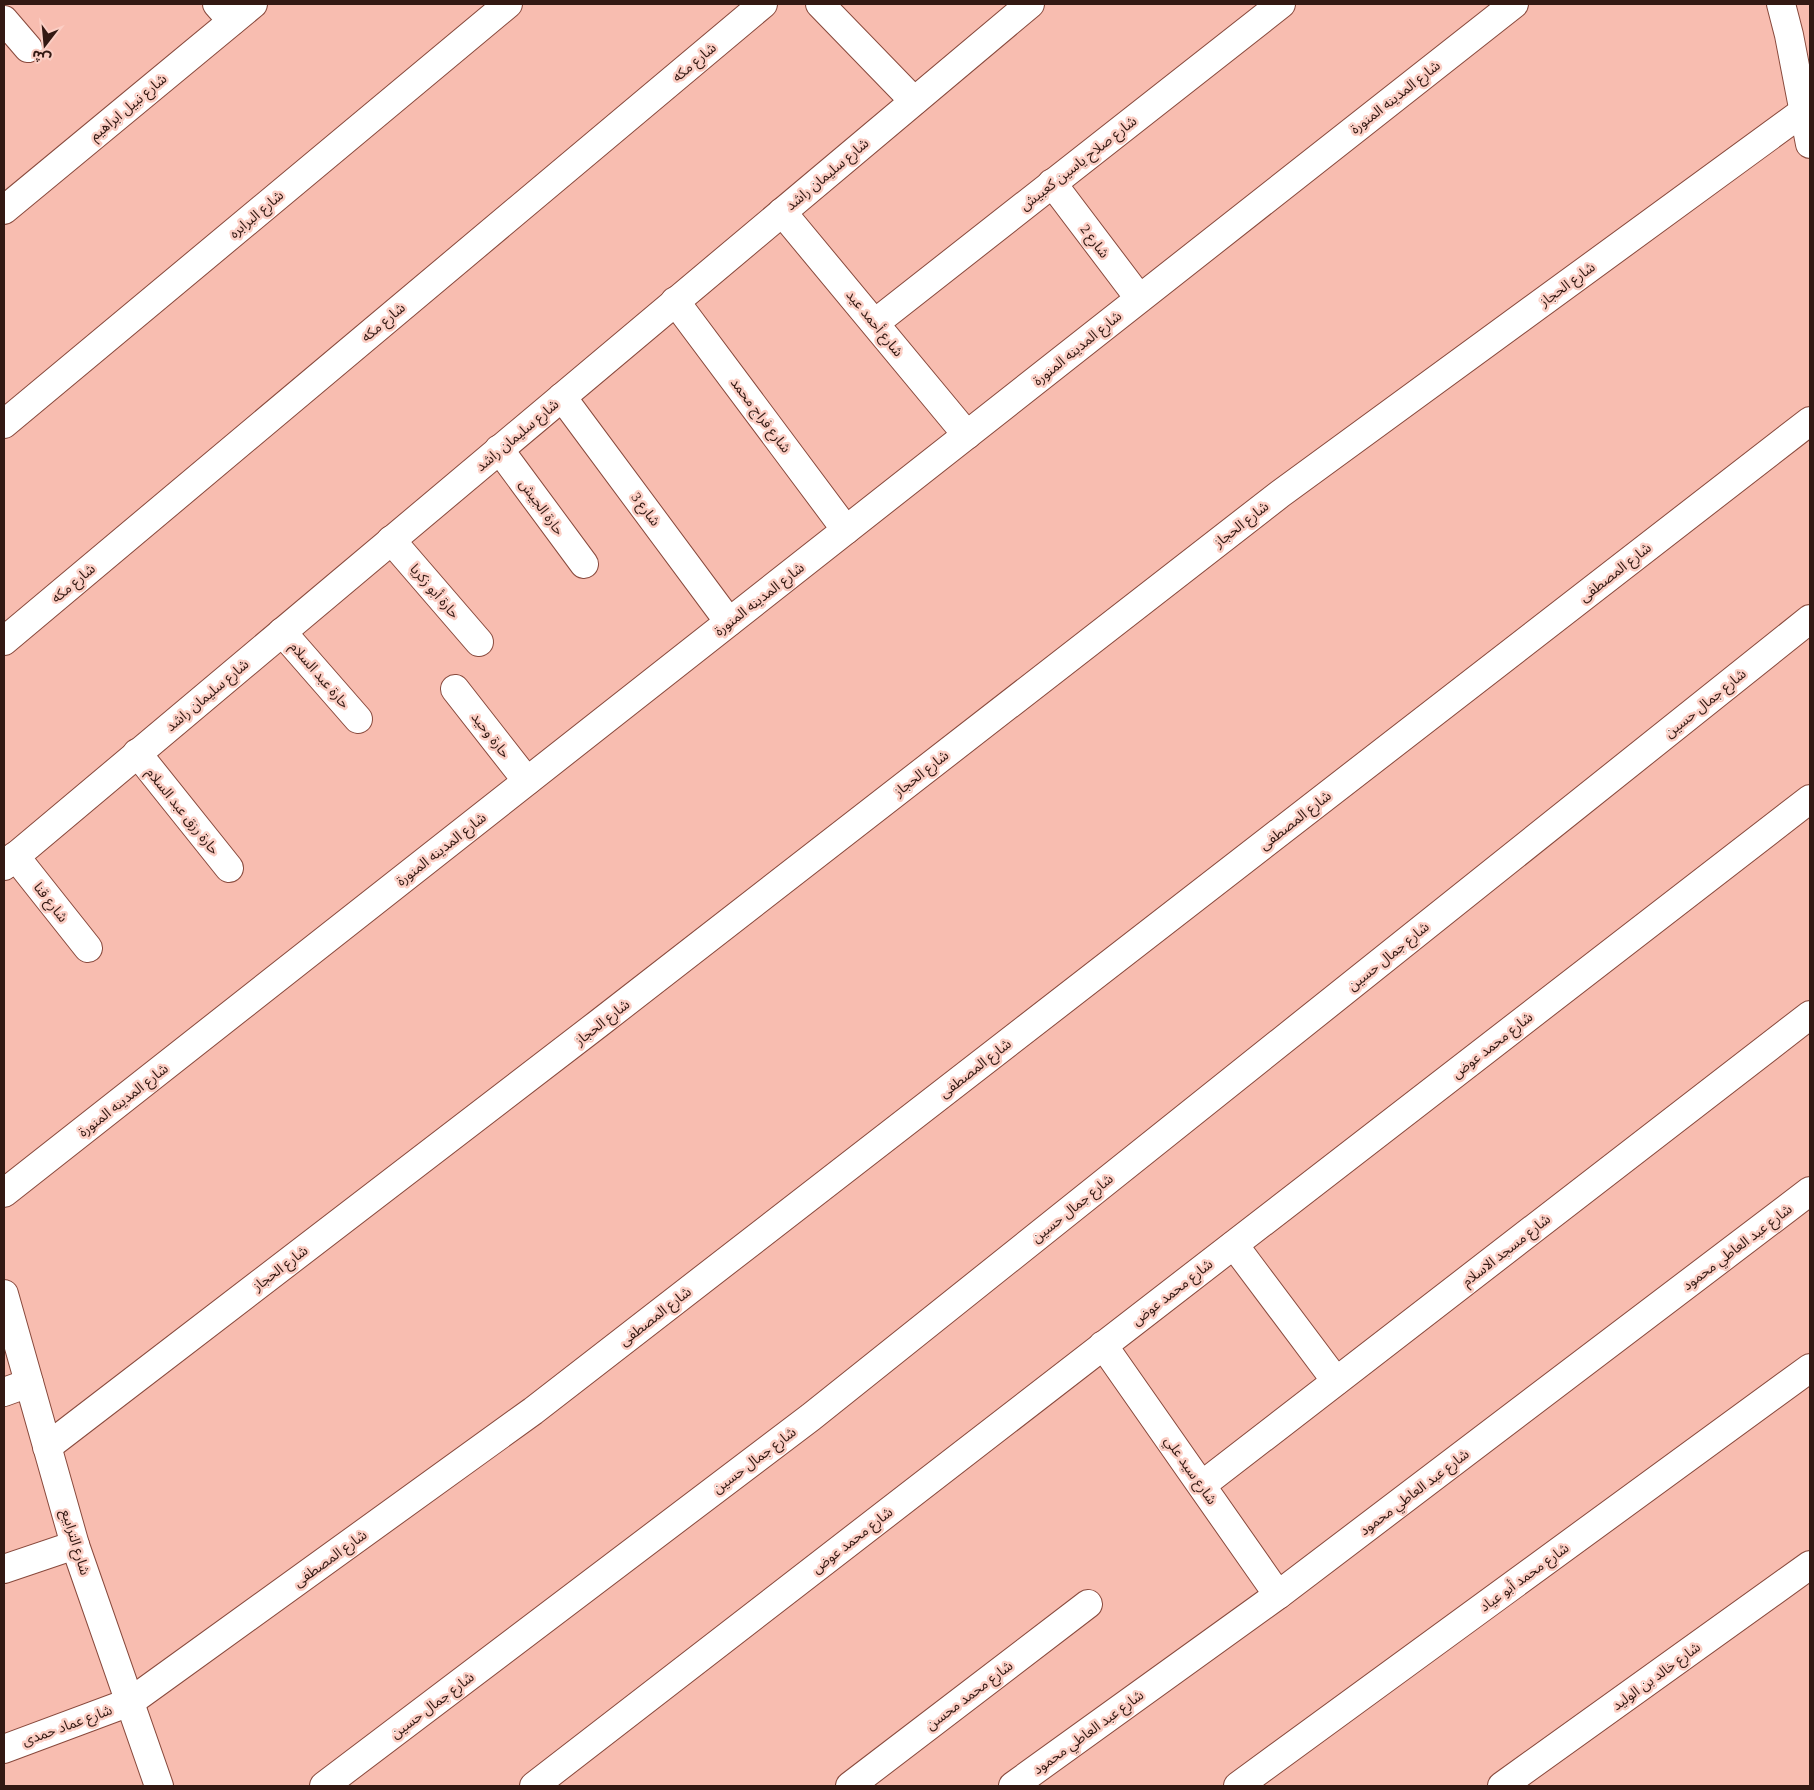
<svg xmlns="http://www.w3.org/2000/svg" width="1814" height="1790" viewBox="0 0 1814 1790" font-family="'Times New Roman','Noto Sans Arabic',serif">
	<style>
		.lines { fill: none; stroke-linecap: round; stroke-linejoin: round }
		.street-casing { stroke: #88493c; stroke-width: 30 }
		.street { stroke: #fff; stroke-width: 28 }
		.labels { text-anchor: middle; stroke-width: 5; stroke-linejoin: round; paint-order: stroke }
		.street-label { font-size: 14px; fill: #331913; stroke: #fbcec4 }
	</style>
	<rect width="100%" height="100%" fill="#f8bdb0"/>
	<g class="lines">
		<defs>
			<g id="street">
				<path d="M217,4L232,21"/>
				<path d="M820,4L914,101"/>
				<path d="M1781,4L1789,35L1810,144"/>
				<path d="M4,20L28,48"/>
				<path d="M1052,183L1139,298"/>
				<path d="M4,210L253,4"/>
				<path d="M782,212L967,435"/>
				<path d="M675,301L846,530"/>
				<path d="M875,323L1281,4"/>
				<path d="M562,397L729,622"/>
				<path d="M4,424L508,4"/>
				<path d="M499,449L584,564"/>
				<path d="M391,540L479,642"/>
				<path d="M282,632L358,719"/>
				<path d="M4,641L763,4"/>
				<path d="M455,689L527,781"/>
				<path d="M137,753L229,868"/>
				<path d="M15,856L88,948"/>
				<path d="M4,866L1030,4"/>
				<path d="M4,1193L1514,4"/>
				<path d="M1234,1245L1336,1381"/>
				<path d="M4,1294L75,1545L159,1786"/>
				<path d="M1103,1345L1278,1595"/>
				<path d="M4,1392L29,1383"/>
				<path d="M47,1447L598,1024L1280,494L1804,111"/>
				<path d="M1202,1485L1810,1015"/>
				<path d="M4,1569L75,1545"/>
				<path d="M4,1749L130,1702L533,1411L1810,421"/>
				<path d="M324,1786L811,1417L1810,619"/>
				<path d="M534,1786L1810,799"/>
				<path d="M850,1786L1088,1604"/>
				<path d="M1013,1786L1278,1595L1810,1191"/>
				<path d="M1238,1786L1810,1368"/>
				<path d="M1502,1786L1810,1565"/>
			</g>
		</defs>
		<!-- street casing -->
		<use href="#street" class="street-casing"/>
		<!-- street -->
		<use href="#street" class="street"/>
	</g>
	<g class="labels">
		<!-- street labels -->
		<g class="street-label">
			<text transform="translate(694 62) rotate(-40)" y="5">شارع مكه</text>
			<text transform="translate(1395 97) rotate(-38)" y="5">شارع المدينه المنورة</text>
			<text transform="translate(128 107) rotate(-40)" y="5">شارع نبيل ابراهيم</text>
			<text transform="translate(1078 163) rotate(-38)" y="5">شارع صلاح ياسين كعبيش</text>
			<text transform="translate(827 174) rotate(-40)" y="5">شارع سليمان راشد</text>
			<text transform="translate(256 214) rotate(-40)" y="5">شارع البرابره</text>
			<text transform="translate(1095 241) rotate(53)" y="5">شارع 2</text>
			<text transform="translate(1567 284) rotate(-36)" y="5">شارع الحجاز</text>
			<text transform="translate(383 322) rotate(-40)" y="5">شارع مكه</text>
			<text transform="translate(875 323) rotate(51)" y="5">شارع أحمد عيد</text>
			<text transform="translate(1077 348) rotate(-39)" y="5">شارع المدينه المنورة</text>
			<text transform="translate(761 415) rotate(53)" y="5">شارع فراج محمد</text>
			<text transform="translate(517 435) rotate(-40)" y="5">شارع سليمان راشد</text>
			<text transform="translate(542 507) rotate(54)" y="5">حارة الجيش</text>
			<text transform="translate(646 509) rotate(53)" y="5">شارع 3</text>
			<text transform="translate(1241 524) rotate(-38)" y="5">شارع الحجاز</text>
			<text transform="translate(1615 572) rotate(-38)" y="5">شارع المصطفى</text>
			<text transform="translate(73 583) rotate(-40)" y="5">شارع مكه</text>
			<text transform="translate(435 591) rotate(49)" y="5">حارة أبو زكريا</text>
			<text transform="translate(759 599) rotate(-38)" y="5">شارع المدينه المنورة</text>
			<text transform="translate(320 675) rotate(49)" y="5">حارة عبد السلام</text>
			<text transform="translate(207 695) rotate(-40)" y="5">شارع سليمان راشد</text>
			<text transform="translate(1705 703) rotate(-39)" y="5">شارع جمال حسين</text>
			<text transform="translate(491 735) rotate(52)" y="5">حارة وحيد</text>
			<text transform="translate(921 773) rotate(-38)" y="5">شارع الحجاز</text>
			<text transform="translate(183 811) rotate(51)" y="5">حارة رزق عبد السلام</text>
			<text transform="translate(1295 820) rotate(-38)" y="5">شارع المصطفى</text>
			<text transform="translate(441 849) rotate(-38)" y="5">شارع المدينه المنورة</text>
			<text transform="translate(51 902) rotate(52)" y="5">شارع قنا</text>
			<text transform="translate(1388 956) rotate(-39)" y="5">شارع جمال حسين</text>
			<text transform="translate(602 1022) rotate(-38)" y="5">شارع الحجاز</text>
			<text transform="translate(1492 1045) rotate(-38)" y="5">شارع محمد عوض</text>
			<text transform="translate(975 1068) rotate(-38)" y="5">شارع المصطفى</text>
			<text transform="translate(123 1100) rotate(-38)" y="5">شارع المدينه المنورة</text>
			<text transform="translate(1072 1208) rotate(-39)" y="5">شارع جمال حسين</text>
			<text transform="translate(1737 1247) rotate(-37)" y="5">شارع عبد العاطي محمود</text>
			<text transform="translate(1506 1250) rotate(-38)" y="5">شارع مسجد الاسلام</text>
			<text transform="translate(280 1268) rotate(-37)" y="5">شارع الحجاز</text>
			<text transform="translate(1172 1292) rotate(-38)" y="5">شارع محمد عوض</text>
			<text transform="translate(655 1316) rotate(-38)" y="5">شارع المصطفى</text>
			<text transform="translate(754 1460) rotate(-37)" y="5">شارع جمال حسين</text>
			<text transform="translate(1191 1470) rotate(55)" y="5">شارع سيد علي</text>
			<text transform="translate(1414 1492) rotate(-37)" y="5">شارع عبد العاطي محمود</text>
			<text transform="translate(852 1540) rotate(-38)" y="5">شارع محمد عوض</text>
			<text transform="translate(76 1542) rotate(73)" y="5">شارع الترابيع</text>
			<text transform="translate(330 1558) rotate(-36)" y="5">شارع المصطفى</text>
			<text transform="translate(1524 1577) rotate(-36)" y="5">شارع محمد أبو عياد</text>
			<text transform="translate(1656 1676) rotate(-36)" y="5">شارع خالد بن الوليد</text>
			<text transform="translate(969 1695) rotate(-37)" y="5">شارع محمد محسن</text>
			<text transform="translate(432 1705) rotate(-37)" y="5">شارع جمال حسين</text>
			<text transform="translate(67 1725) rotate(-20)" y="5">شارع عماد حمدى</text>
			<text transform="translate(1088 1732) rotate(-36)" y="5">شارع عبد العاطي محمود</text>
		</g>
	</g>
	<!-- border -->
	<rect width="1814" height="1790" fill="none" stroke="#331913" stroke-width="10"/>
	<!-- north arrow -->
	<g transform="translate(45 45) rotate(196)" stroke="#fbcec4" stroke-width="4" paint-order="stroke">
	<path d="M0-4L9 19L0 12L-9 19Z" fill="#331913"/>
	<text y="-8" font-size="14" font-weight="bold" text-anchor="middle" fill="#331913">ش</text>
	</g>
</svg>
